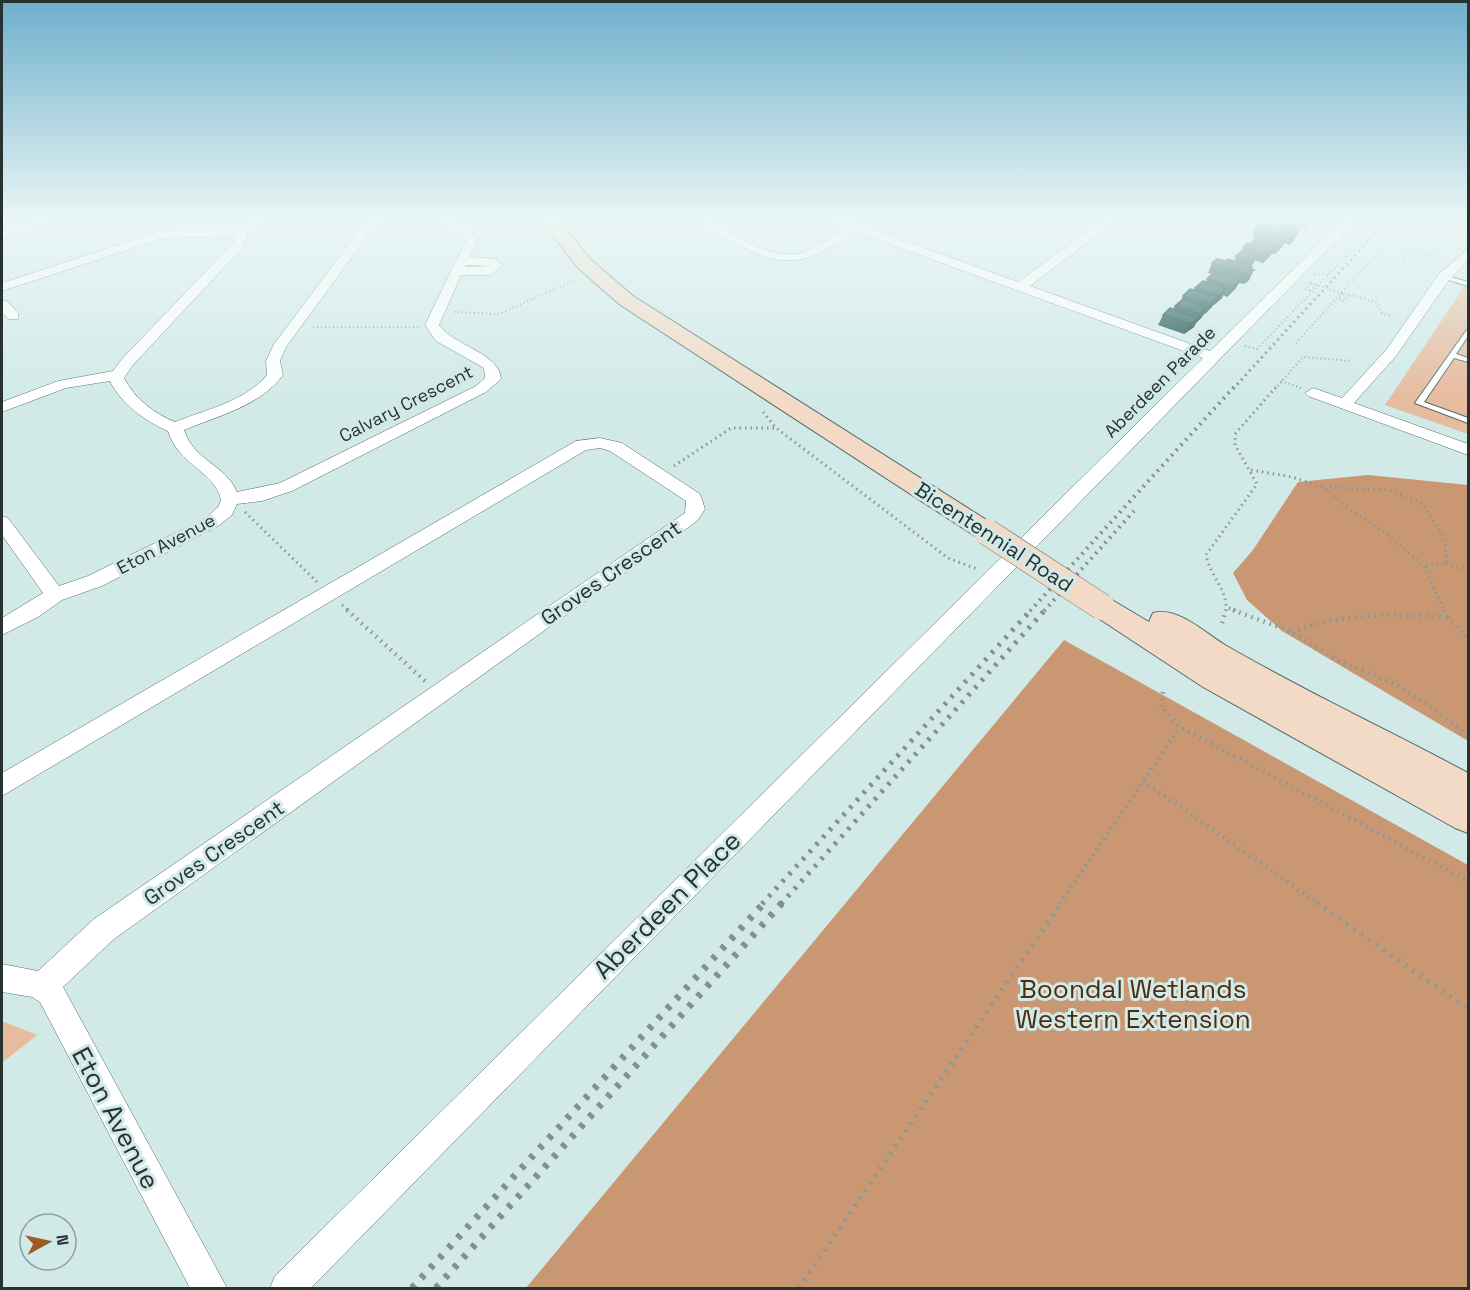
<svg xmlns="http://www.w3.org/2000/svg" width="1470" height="1290" viewBox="0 0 1470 1290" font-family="'Space Grotesk',sans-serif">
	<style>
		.green { fill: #e6bb9e }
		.forest { fill: #ca9773 }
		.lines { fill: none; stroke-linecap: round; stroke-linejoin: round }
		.service-casing { stroke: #546a68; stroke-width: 2 }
		.minor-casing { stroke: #546a68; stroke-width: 1 }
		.secondary-casing { stroke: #546a68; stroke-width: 2 }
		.path-far3 { stroke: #869897; stroke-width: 2; stroke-dasharray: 1 3; stroke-linecap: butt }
		.path-far2 { stroke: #869897; stroke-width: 3; stroke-dasharray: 1.5 4; stroke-linecap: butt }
		.path-far1 { stroke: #869897; stroke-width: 4.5; stroke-dasharray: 1.5 5; stroke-linecap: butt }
		.path { stroke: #869897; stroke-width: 5; stroke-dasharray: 2 7; stroke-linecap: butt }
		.service { fill: #fff; fill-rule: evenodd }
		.minor { fill: #fff; fill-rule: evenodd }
		.secondary { fill: #f3dac6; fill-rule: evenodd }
		.rail-far3 { stroke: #7f9190; stroke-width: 3; stroke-dasharray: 2 4; stroke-linecap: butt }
		.rail-far2 { stroke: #7f9190; stroke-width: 4; stroke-dasharray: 2 5; stroke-linecap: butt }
		.rail-far1 { stroke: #7f9190; stroke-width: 5; stroke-dasharray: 3 7; stroke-linecap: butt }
		.rail { stroke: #7f9190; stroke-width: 7; stroke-dasharray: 4.5 9; stroke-linecap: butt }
		.secondary-bridge-casing { stroke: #546a68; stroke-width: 27; stroke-linecap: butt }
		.path-bridge { stroke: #869897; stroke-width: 2; stroke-dasharray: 1 3; stroke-linecap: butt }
		.secondary-bridge { stroke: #f3dac6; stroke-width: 26 }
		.wall { fill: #114946 }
		.shaded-wall { fill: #0e3c39 }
		.building { fill: #145551; stroke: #0e3c39; stroke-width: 1.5 }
		.labels { text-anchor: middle; stroke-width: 6; stroke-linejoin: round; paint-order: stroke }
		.far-street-label { font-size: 18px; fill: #283231; stroke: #d1eae8 }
		.street-label { font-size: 21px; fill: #283231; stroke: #d1eae8 }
		.near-street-label { font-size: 26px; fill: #283231; stroke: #d1eae8 }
		.near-park-label { font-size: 26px; fill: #4f2b10; stroke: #d1eae8 }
	</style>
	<rect width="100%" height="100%" fill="#d1eae8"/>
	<!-- green -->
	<g class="green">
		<path d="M1468,281V434L1385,405Z"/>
		<path d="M2,1021L37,1035L2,1063Z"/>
	</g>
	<!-- forest -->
	<g class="forest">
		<path d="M1368,475L1468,485V741L1282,631L1247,600L1233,573L1253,550L1298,482Z"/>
		<path d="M1064,640L1468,865V1288H526Z"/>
	</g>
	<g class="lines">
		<defs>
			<g id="service">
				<path d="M1444,275L1468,282V286L1442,278V276Z"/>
				<path d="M1468,330V336L1456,354L1468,358V362L1454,358L1424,402L1468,418V423L1415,403L1466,331Z"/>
			</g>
			<g id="minor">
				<path d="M42,219H61L2,238V231Z"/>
				<path d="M254,219H268L248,234L243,247L132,366L124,378C134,398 155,414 175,422C205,410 246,401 267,375L266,361L274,344L358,232L371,219H384L366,238L286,347L280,361L283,375C260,406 218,416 184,430C194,461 225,464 237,492L280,483L476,386L485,378L484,368L436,341L425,325L466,240L461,233L431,219C452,219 466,223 478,240L470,257L496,259L502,266L490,275H461L439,325C454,346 500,353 501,379L486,392L292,491L262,501L237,504L232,515L218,526L102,586L62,600L38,617L2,635V618L43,593L2,535V516L8,518L59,586L88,576L206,518L218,507L221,500C216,472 178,465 168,431C145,421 121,404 110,381L66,388L2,412V402L58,381L113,371L121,360L233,243L236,236L164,238L2,291V283L158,232L188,228H240ZM466,265L489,266L465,267Z"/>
				<path d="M826,219H844L1018,282L1104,219H1118L1030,286L1210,351L1344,219H1357L311,1288H270L275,1276L1203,358L857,232C806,262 792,272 735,244C723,238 707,232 698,223L708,221C734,233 770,261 801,253C817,248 832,237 847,228Z"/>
				<path d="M1468,249V260L1449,280L1396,356L1354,403L1468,444V455L1308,396L1305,393L1313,388L1342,398L1386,350L1439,274Z"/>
				<path d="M2,300L7,301L18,313V319H8L2,312Z"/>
				<path d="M600,438L622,443L700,494L705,509L697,521L114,939L63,987L227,1288H190L40,1002L32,997L2,992V964L38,971L94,919L685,513L686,501L610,451L600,448L586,450L2,796V773L576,441Z"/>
			</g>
			<g id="secondary">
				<path d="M541,219H558L590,259L633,296L996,526L1000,532L996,538L987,541L978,538L619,304L577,267Z"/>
				<path d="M1102,596L1112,600L1149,622L1153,613C1177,606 1205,633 1225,645C1304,691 1388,730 1468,773V833L1455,828L1203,687L1092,614L1088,607L1092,600Z"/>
			</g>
		</defs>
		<!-- service casing -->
		<use href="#service" class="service-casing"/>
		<!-- minor casing -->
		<use href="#minor" class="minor-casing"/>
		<!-- secondary casing -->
		<use href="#secondary" class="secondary-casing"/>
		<!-- path-far3 -->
		<g class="path-far3">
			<path d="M93,219L117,237"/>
			<path d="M265,234L345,235"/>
			<path d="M1387,242L1408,219"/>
			<path d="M1405,248V267"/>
			<path d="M1315,274L1329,275"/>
			<path d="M1310,291L1305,289L1310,284L1318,286"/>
			<path d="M1341,292L1376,302L1382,313L1390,316"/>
			<path d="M1343,294L1338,299L1344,301L1350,294"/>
			<path d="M454,312L499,314L577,279"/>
			<path d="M313,327H419"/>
			<path d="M1296,343L1386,243L1435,255"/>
			<path d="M1245,346L1257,349L1354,248L1376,219"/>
			<path d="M1281,381L1301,388"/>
			<path d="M1275,389L1303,357L1352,361"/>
		</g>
		<!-- path-far2 -->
		<g class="path-far2">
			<path d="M763,412L776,428L948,558L977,569"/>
			<path d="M674,466L731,428H776"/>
			<path d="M1251,470L1292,477L1323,487L1349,509L1383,531L1424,566L1444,611"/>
			<path d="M1324,487L1387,490L1421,502L1445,539L1446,564L1424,566"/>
			<path d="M245,512L317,582"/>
			<path d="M1446,564L1468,570"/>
			<path d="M342,605L349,611"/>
			<path d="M1229,608L1237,611"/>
			<path d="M1226,611C1228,590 1210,576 1206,555L1257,484L1235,445V434L1276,387"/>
		</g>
		<!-- path-far1 -->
		<g class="path-far1">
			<path d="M347,610L425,681"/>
			<path d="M1233,610L1292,632L1342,663L1389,681L1422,700L1468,736"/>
			<path d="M1447,617L1468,638"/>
			<path d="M1222,623L1226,610"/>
			<path d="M1292,632C1343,612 1393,614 1447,617L1444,610"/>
			<path d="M1163,692L1161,707L1180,727L1468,881"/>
			<path d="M1143,781L1319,904"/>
			<path d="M1060,904L1180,727"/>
		</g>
		<!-- path -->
		<g class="path">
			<path d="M1317,903L1468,1009"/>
			<path d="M799,1288L1061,903"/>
		</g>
		<!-- service -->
		<use href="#service" class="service"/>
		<!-- minor -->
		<use href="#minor" class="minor"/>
		<!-- secondary -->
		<use href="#secondary" class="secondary"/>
		<!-- rail-far3 -->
		<path class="rail-far3" d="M1233,389L1388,219"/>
		<!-- rail-far2 -->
		<g class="rail-far2">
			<path d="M1030,611L1234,387"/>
			<path d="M1044,611L1134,511"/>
		</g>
		<!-- rail-far1 -->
		<g class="rail-far1">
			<path d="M762,904L1031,610"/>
			<path d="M781,904L1045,610"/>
		</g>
		<!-- rail -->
		<g class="rail">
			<path d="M412,1288L764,903"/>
			<path d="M436,1288L782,903"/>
		</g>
		<defs>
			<path id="secondary-bridge" d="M987,532L1102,607"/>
		</defs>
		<!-- secondary-bridge casing -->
		<use href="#secondary-bridge" class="secondary-bridge-casing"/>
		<!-- path-bridge -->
		<g class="path-bridge">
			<path d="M1311,283L1343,294"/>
			<path d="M1310,291L1316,285"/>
		</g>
		<!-- secondary-bridge -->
		<use href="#secondary-bridge" class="secondary-bridge"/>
	</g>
	<!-- wall -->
	<path class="wall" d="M1267,219H1313L1305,228L1301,227L1294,240L1290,245L1284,243L1282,247L1275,254H1272L1263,263L1254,260L1251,267L1249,280L1244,284L1239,283L1236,288L1227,297L1223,295L1222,298L1214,305H1213L1205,314H1204L1202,317L1196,323L1194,327L1184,334L1158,325L1163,315L1173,309L1175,306L1181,301L1183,296L1194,290L1195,288L1206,282L1207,279L1212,274L1208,273L1212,263L1234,261L1236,256L1241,251L1244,246L1250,244L1255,235L1252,234L1257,225L1266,221Z"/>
	<!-- shaded-wall -->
	<g class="shaded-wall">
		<path d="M1310,219H1313L1305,228Z"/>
		<path d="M1304,221L1299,230L1293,236L1298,227Z"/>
		<path d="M1299,231L1294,240L1290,245L1295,235Z"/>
		<path d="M1287,238L1282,247L1275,254L1280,245Z"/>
		<path d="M1275,247L1270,256L1263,263L1268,254Z"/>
		<path d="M1254,270L1249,280L1244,284L1249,275Z"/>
		<path d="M1241,278L1236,288L1227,297L1232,287Z"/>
		<path d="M1226,288L1222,298L1214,305L1219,295Z"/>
		<path d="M1217,297L1212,307L1205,314L1210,304Z"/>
		<path d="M1206,307L1202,317L1196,323L1194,327L1184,334L1189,324L1197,318L1199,314Z"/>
	</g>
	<!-- building -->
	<g class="building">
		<path d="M1299,219L1304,221L1298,227L1267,220Z"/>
		<path d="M1261,221H1266L1299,231L1295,235L1257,225Z"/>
		<path d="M1260,230L1287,238L1280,245L1258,239L1260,237L1255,236Z"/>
		<path d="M1259,242L1275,247L1268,254L1244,246L1247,243L1255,246Z"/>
		<path d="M1242,251L1257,255L1252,264L1237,259L1240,257L1236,256Z"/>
		<path d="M1217,259L1226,261L1228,259L1252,267L1250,269L1254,270L1249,275L1212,263Z"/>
		<path d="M1213,273L1221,275L1224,273L1241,278L1232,287L1207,279Z"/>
		<path d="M1203,281L1226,288L1219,295L1195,288Z"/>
		<path d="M1190,289L1217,297L1210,304L1183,296Z"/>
		<path d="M1183,299L1206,307L1199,314L1175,306Z"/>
		<path d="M1170,308L1198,318L1189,324L1163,315Z"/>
	</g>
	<!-- sky -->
	<linearGradient id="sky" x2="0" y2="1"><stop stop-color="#6eafcc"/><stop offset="0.55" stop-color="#eaf6f5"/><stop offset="1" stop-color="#eaf6f5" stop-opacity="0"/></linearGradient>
	<rect width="1470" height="400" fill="url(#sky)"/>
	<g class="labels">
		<!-- far-street labels -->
		<g class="far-street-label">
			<text transform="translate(1160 382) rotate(-45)" y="6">Aberdeen Parade</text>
			<text transform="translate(406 404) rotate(-27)" y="6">Calvary Crescent</text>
			<text transform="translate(166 544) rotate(-28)" y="6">Eton Avenue</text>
		</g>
		<!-- street labels -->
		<g class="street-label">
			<text transform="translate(994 537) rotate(33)" y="7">Bicentennial Road</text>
			<text transform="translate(611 573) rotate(-35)" y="7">Groves Crescent</text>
			<text transform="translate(214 853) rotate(-35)" y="7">Groves Crescent</text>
		</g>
		<!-- near-street labels -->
		<g class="near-street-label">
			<text transform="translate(667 905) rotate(-45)" y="9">Aberdeen Place</text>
			<text transform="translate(116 1118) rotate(62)" y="9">Eton Avenue</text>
		</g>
		<!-- near-park labels -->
		<g class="near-park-label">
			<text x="1133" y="998">Boondal Wetlands<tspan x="1133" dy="30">Western Extension</tspan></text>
		</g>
	</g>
	<!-- border -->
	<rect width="1470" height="1290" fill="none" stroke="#283231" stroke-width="6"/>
	<!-- north arrow -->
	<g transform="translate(48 1242) rotate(82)"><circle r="28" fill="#d1eae8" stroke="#8da09f" stroke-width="1.5"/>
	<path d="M0-4.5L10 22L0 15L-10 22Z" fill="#9c5b27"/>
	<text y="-9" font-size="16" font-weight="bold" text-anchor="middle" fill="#283231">N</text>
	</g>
</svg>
